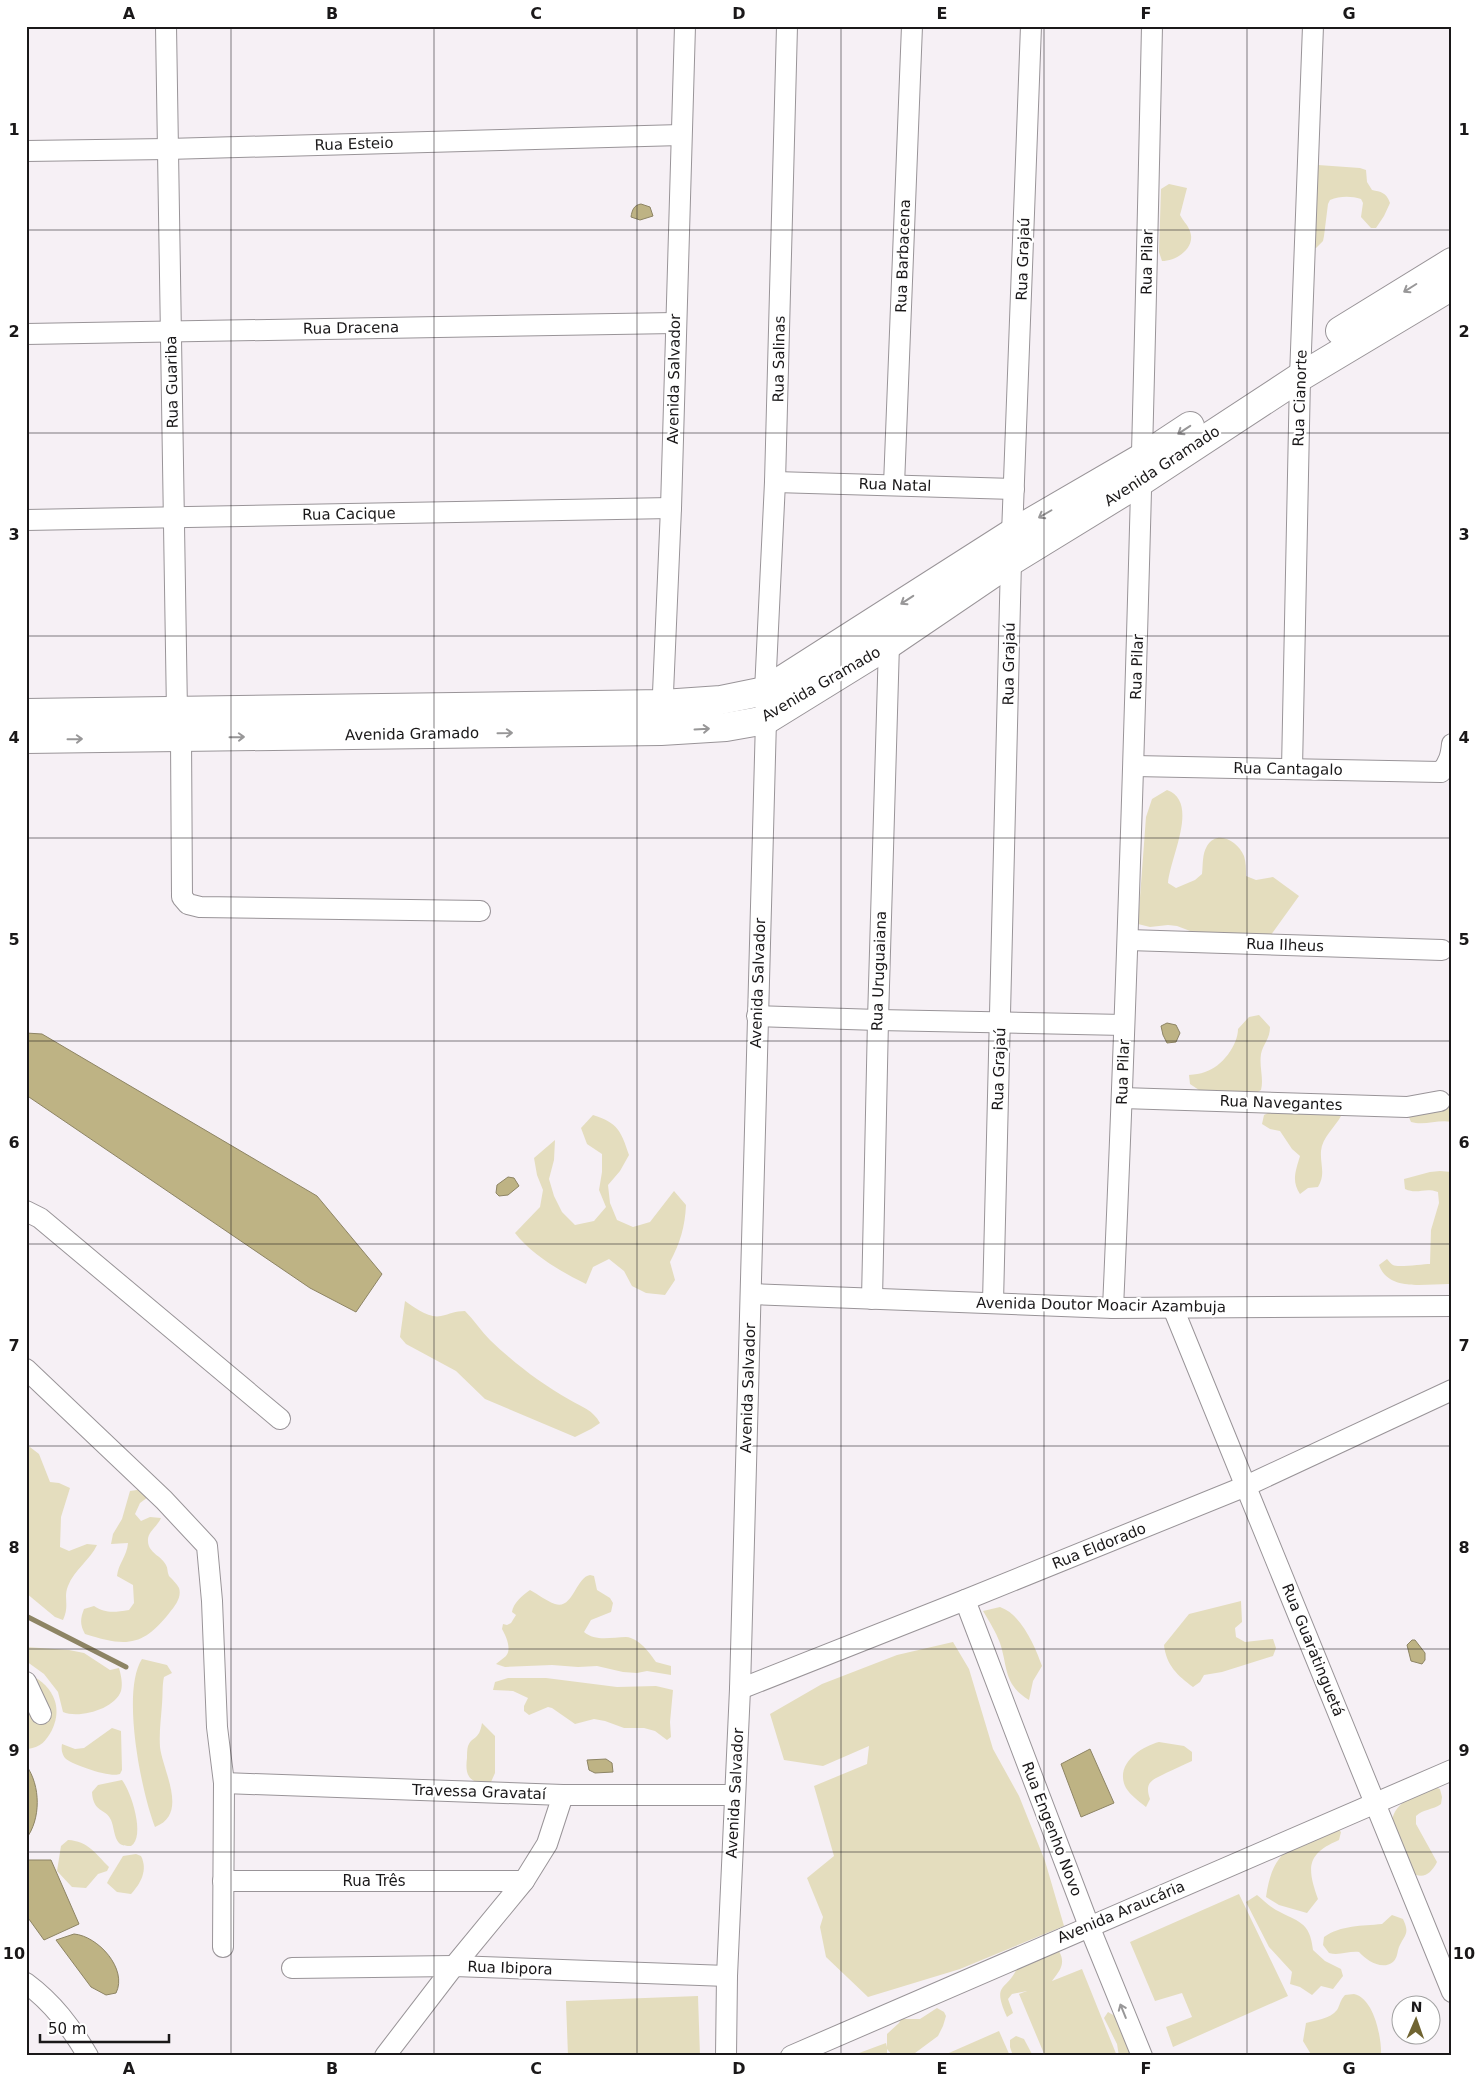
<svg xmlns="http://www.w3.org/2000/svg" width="1478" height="2082" viewBox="0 0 1478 2082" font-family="'DejaVu Sans',sans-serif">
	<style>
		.green { fill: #e4ddbe }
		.water { fill: #beb384; stroke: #8d8464 }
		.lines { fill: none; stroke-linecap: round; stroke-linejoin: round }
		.stream { stroke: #8d8464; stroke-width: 5 }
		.street-casing { stroke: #999498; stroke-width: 22 }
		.secondary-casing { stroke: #999498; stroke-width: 30 }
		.street { stroke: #fff; stroke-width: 20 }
		.secondary { stroke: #fff; stroke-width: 28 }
		.oneway { stroke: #989798 }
		.grid { fill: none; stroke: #1a1819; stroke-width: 1; stroke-opacity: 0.55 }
		.labels { text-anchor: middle; stroke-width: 4.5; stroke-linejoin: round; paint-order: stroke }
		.street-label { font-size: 15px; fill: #1a1819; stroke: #fff }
		.neatline { fill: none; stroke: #1a1819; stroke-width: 2 }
		.grid-label { font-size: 16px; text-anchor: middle; font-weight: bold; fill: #1a1819 }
	</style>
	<rect width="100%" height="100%" fill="#f6f0f5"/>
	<!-- green -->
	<g class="green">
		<path d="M1318,165L1360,168L1366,170L1367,182L1372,190C1381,192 1386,192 1390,203L1384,216L1376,228H1371L1361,217L1363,203L1361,199C1351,196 1340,196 1330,200L1328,204L1324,236L1323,241L1316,248L1312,247Z"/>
		<path d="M1169,184L1187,188L1180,215C1183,221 1187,224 1189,229C1198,247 1177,261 1162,261L1159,252L1161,189Z"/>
		<path d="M1167,790C1200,802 1170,857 1168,883L1176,888L1195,880L1202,874C1203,865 1202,854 1207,846C1217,829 1238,841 1244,856C1246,862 1246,869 1246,876L1256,880L1273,877L1299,896L1268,939L1214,940L1177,926L1168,925L1150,927L1138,924L1146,817L1152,799Z"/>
		<path d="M1259,1015L1270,1027C1270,1039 1263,1044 1261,1054C1259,1067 1264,1078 1261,1090L1252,1095L1205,1094L1190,1084L1189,1075C1195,1074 1200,1074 1205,1072C1222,1067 1238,1045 1238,1029L1249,1017Z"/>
		<path d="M1440,1103H1452V1122C1438,1119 1425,1126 1411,1122L1408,1115Z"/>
		<path d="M1272,1111L1333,1112L1341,1116C1335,1127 1322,1138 1321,1151C1320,1165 1326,1174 1318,1187L1308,1188L1300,1194C1291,1181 1296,1170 1300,1156L1292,1149L1280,1131L1270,1129L1262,1124L1264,1115Z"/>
		<path d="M593,1115C618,1123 621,1131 629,1155L620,1171L608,1185L610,1203L617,1220L633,1227L650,1222L674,1191L686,1205C685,1227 680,1243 670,1262L675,1280L665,1295L646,1293L632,1286L624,1271L609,1259L593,1267L586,1284C561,1272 531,1254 515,1233L540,1207L543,1190L537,1175L534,1158L555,1140L554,1160L549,1179L554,1196L562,1212L575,1225L594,1221L606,1207L599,1190L602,1172V1154L587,1144L581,1128Z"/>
		<path d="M1440,1171L1452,1172V1284C1428,1283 1389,1293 1379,1265L1387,1259C1389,1261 1391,1264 1393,1265C1397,1268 1423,1264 1430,1264L1431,1230L1439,1203L1438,1192C1424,1187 1418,1195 1405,1189L1404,1179L1430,1172Z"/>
		<path d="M405,1301C414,1307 429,1319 441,1316C450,1314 455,1311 465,1311C474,1320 481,1331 490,1340C514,1363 541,1384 570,1400C582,1407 593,1410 600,1423L591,1429L575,1437L485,1399L456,1371L406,1344L400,1337Z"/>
		<path d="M26,1444L39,1454L50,1482L59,1483L70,1488L61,1517L60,1547L69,1551L87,1544L97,1545C90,1560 74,1570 68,1586C63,1598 70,1605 63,1620L55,1617L26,1593Z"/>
		<path d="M144,1489L148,1497L140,1503L135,1514L141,1521L150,1517L161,1518C158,1526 147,1532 148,1541C148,1553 162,1556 166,1565C168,1568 167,1572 169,1576C172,1579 177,1584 179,1588C182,1597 175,1606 170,1612C143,1647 126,1647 85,1634C80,1625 80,1619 84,1609L94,1606C106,1614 115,1612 129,1610L134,1603L133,1585L117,1576C118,1564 127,1556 128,1543L111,1544L113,1534L122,1519L130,1491Z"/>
		<path d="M590,1575L594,1576L597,1590L610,1598L613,1603L611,1612L591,1620L584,1632C596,1642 612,1637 626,1637C639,1638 650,1653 656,1662L671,1666V1675L647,1671L637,1673L623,1672L597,1666L578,1667L552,1665L505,1667L496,1664C499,1661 503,1659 506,1656C512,1649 506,1636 502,1629L503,1624L507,1625L511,1623L516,1615L512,1612C513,1603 523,1595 530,1590C538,1594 546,1601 555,1604C573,1610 576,1577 590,1575Z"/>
		<path d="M1241,1601L1242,1622L1235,1628L1236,1637L1245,1642L1273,1639L1276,1648L1273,1656L1222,1672L1204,1675L1200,1682L1193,1687C1178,1676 1166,1665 1164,1645L1189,1614Z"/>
		<path d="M1000,1607C1021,1614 1035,1646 1042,1666L1033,1681L1029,1700C1003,1684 1008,1667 1000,1643C996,1632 989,1621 983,1611Z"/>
		<path d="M953,1642L969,1669L993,1749L1019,1796L1045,1861L1064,1926L960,1969L868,1997L826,1957L820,1927L823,1917L807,1878L834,1856L814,1786L867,1764L869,1746L823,1766L784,1760L770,1714L822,1684L897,1655Z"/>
		<path d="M26,1647L69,1650L84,1653L110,1670L119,1668C121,1675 123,1684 121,1691C115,1709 79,1719 63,1712L58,1692L44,1674L26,1661Z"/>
		<path d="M142,1659L167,1665L172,1673L164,1677C162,1686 163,1694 162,1704C161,1719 159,1732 160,1747C163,1772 189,1814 155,1827C141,1791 121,1691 142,1659Z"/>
		<path d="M26,1673C51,1683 64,1705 52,1730C46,1741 41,1747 28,1749L26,1747Z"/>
		<path d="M508,1678H546L617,1687L656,1686L673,1690L670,1722L671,1737L667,1740L655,1731L644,1728H624L605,1721L594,1719L575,1724L552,1708L548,1707L529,1715L524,1711V1706L528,1698L513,1691L493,1690L495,1682Z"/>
		<path d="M482,1723L495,1736V1773L491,1782L483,1785C468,1780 465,1774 467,1758C467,1755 467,1749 468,1746C473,1735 479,1741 482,1723Z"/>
		<path d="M112,1728L121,1731L122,1770L120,1774C110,1778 74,1765 66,1759C62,1755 61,1749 62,1744L75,1749L84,1748Z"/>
		<path d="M1159,1742L1184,1746L1192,1752V1761C1183,1765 1175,1769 1166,1773C1152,1780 1144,1782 1150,1799L1146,1807C1140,1802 1130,1795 1126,1788C1114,1765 1140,1747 1159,1742Z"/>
		<path d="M122,1780C131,1791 146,1837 131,1846C127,1846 122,1846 119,1843C114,1838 114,1827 111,1820C106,1808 93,1813 92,1792L98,1785Z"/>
		<path d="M1433,1786L1440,1789L1442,1797L1441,1804C1433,1810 1423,1809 1416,1816V1824L1437,1862C1431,1874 1422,1881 1410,1871L1392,1821C1395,1801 1417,1795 1433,1786Z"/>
		<path d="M1335,1826L1341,1832L1339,1840C1306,1854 1307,1868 1318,1899L1307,1913L1279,1905L1266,1897C1273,1847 1294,1845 1335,1826Z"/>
		<path d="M68,1840C88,1841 96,1854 109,1867L107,1871L98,1874L86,1888L72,1887L57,1871L61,1846Z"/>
		<path d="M136,1854L141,1856C148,1870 141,1883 131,1894L117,1892L107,1883L109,1879L123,1856Z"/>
		<path d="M1239,1894L1288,1996L1173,2047L1166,2027L1192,2017L1182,1993L1155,2001L1130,1942Z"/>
		<path d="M1257,1895C1263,1900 1269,1906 1276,1910C1298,1922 1310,1921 1313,1950L1325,1961L1341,1969L1343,1976L1333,1989L1321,1986L1312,1995L1300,1987L1290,1984L1292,1972L1269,1947L1246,1902Z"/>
		<path d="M1392,1915L1403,1919C1410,1934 1405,1934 1399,1947C1397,1952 1398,1957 1393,1962C1382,1971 1366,1960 1359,1952C1348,1951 1339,1956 1329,1953L1323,1945L1324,1937C1341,1925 1362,1926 1382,1924Z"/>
		<path d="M1059,1951C1066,1964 1060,1970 1052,1981L1082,1969L1117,2056H1045L1019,1994L1027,1991L1012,1994L1008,1999L1013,2013L1007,2017C990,1980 1009,1993 1019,1963Z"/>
		<path d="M1354,1994C1374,1998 1382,2038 1381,2056H1312L1303,2041L1306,2023C1316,2020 1330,2019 1337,2010C1340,2005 1340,2000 1345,1995Z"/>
		<path d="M698,1996L700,2056H568L566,2001Z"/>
		<path d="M937,2008L944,2012L946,2016L943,2026L938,2036L911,2056H893L887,2049V2056H851L886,2043L887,2047V2034L899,2023L901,2019H920Z"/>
		<path d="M1108,2012L1115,2016L1133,2056H1119L1117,2044L1104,2018Z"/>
		<path d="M999,2031L1010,2056H942Z"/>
		<path d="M1016,2036L1024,2039L1033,2056H1013L1010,2047V2040Z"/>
	</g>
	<!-- water -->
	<g class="water">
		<path d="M641,204L650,207L653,216L640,220L631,217C632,210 634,205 641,204Z"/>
		<path d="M1167,1023L1176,1025L1180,1033L1176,1042L1167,1043L1163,1035L1161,1026Z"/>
		<path d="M26,1033L42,1034L317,1196L382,1274L356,1312L310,1288L26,1095Z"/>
		<path d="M508,1177L514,1178L519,1186L508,1195L499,1196L496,1193L497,1185Z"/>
		<path d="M1412,1640H1415L1425,1653V1660L1422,1664L1411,1661L1407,1645Z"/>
		<path d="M1090,1749L1114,1803L1081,1817L1061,1764Z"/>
		<path d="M606,1759L612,1763L613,1772L595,1773L589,1770L587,1760Z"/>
		<path d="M26,1765C41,1786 41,1819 26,1839Z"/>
		<path d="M26,1860H51L79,1924L44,1940L26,1915Z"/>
		<path d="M74,1934C98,1936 128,1969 116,1993L106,1995L91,1987L56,1940Z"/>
	</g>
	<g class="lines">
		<!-- stream -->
		<path class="stream" d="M26,1616L126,1667"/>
		<defs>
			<g id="street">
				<path d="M166,26L177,712L181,737L182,897L188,904L200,907L480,911"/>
				<path d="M26,151L167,149L681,135"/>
				<path d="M26,334L675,323"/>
				<path d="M775,482L1014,489"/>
				<path d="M894,485L912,26"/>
				<path d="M26,520L671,508"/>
				<path d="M662,716L671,508L685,26"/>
				<path d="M1134,766L1441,772C1449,763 1451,755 1452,744"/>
				<path d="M1292,769L1300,377L1313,26"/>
				<path d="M1128,940L1442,950"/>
				<path d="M757,1016L878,1020L1124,1025"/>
				<path d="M1122,1098L1407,1107L1440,1101"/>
				<path d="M26,1211L40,1218L280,1419"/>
				<path d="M751,1294L1113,1308L1452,1306"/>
				<path d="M872,1299L878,1020L889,644"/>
				<path d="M993,1302L1011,561L1031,26"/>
				<path d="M1113,1308C1132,881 1143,454 1152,26"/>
				<path d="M1173,1308L1452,1992"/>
				<path d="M26,1369L164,1500L207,1546L212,1601L217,1727L224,1783L223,1947"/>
				<path d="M965,1600L1089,1926L1142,2056"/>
				<path d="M26,1682L41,1714"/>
				<path d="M740,1689L965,1600L1246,1486L1452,1390"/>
				<path d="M224,1783L563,1795H734"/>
				<path d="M223,1881H524"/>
				<path d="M292,1968L454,1966L727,1976"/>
				<path d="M26,1983C53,2003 71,2027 88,2056"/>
				<path d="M385,2056L454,1966L524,1881L547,1844L563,1795"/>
				<path d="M726,2056L727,1976L740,1689L766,720L765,691L775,482L787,26"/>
				<path d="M791,2056L1452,1770"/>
			</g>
			<g id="secondary">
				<path d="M1340,331L1452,262"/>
				<path d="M26,713L663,704L721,700L765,691L1014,532L1143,457L1190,426"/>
				<path d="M26,739L661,731L726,727L766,720L889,644L1011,561L1143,480L1300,377L1452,286"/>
			</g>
		</defs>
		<!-- street casing -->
		<use href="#street" class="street-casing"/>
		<!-- secondary casing -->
		<use href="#secondary" class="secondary-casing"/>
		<!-- street -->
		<use href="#street" class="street"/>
		<!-- secondary -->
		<use href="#secondary" class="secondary"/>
	</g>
	<!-- one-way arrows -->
	<defs><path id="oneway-shaft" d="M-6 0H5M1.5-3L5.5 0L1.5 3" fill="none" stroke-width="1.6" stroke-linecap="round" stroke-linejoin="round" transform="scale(1.25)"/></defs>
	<g class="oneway">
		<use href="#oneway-shaft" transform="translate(1410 288) rotate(148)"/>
		<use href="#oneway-shaft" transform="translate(1184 430) rotate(147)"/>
		<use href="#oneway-shaft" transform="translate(1045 514) rotate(150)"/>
		<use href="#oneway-shaft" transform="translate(907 600) rotate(147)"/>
		<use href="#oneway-shaft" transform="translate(702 729) rotate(-3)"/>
		<use href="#oneway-shaft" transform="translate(505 733) rotate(-1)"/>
		<use href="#oneway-shaft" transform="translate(237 737) rotate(-1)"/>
		<use href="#oneway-shaft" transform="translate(75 739) rotate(-1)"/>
		<use href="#oneway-shaft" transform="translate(1123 2011) rotate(-112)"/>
	</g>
	<!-- grid -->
	<path class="grid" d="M231,26V2056M434,26V2056M637,26V2056M841,26V2056M1044,26V2056M1247,26V2056M26,230H1452M26,433H1452M26,636H1452M26,838H1452M26,1041H1452M26,1244H1452M26,1446H1452M26,1649H1452M26,1852H1452"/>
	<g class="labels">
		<!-- street labels -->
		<g class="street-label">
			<text transform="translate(354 144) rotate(-2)" y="5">Rua Esteio</text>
			<text transform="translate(903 256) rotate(-88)" y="5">Rua Barbacena</text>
			<text transform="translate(1023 259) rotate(-88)" y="5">Rua Grajaú</text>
			<text transform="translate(1147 262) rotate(-89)" y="5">Rua Pilar</text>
			<text transform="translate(351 328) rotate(-1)" y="5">Rua Dracena</text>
			<text transform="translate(779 359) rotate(-89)" y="5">Rua Salinas</text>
			<text transform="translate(674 379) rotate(-89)" y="5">Avenida Salvador</text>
			<text transform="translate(172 382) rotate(-91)" y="5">Rua Guariba</text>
			<text transform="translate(1300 398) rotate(-88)" y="5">Rua Cianorte</text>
			<text transform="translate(1162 466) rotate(-33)" y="5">Avenida Gramado</text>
			<text transform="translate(895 485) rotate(2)" y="5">Rua Natal</text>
			<text transform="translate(349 514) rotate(-1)" y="5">Rua Cacique</text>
			<text transform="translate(1009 664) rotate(-89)" y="5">Rua Grajaú</text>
			<text transform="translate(1137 667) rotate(-88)" y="5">Rua Pilar</text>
			<text transform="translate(821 684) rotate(-30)" y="5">Avenida Gramado</text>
			<text transform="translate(412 734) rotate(-1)" y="5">Avenida Gramado</text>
			<text transform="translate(1288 769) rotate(1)" y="5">Rua Cantagalo</text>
			<text transform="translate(1285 945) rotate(2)" y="5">Rua Ilheus</text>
			<text transform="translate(879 971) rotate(-88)" y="5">Rua Uruguaiana</text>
			<text transform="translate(758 983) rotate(-88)" y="5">Avenida Salvador</text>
			<text transform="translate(999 1069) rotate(-88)" y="5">Rua Grajaú</text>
			<text transform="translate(1123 1072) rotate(-88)" y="5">Rua Pilar</text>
			<text transform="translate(1281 1103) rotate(2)" y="5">Rua Navegantes</text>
			<text transform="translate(1101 1305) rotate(1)" y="5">Avenida Doutor Moacir Azambuja</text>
			<text transform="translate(748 1388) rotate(-88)" y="5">Avenida Salvador</text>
			<text transform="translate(1099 1546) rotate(-22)" y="5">Rua Eldorado</text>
			<text transform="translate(1313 1650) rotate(68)" y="5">Rua Guaratinguetá</text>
			<text transform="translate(479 1792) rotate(2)" y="5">Travessa Gravataí</text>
			<text transform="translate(735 1793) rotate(-87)" y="5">Avenida Salvador</text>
			<text transform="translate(1052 1829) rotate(69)" y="5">Rua Engenho Novo</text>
			<text x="374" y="1886">Rua Três</text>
			<text transform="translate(1121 1912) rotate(-23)" y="5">Avenida Araucária</text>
			<text transform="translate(510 1968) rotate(2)" y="5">Rua Ibipora</text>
		</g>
	</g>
	<!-- border -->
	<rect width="1478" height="2082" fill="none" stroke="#ffffff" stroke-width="55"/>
	<!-- north arrow -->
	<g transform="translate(1416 2020) rotate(2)"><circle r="24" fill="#ffffff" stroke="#a3a3a3"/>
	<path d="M0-4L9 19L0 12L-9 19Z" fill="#706431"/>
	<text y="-8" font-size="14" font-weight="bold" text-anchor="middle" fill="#1a1819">N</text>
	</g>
	<!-- scale -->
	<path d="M40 2034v8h129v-8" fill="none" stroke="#1a1819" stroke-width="2.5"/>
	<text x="48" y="2034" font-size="15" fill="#1a1819" stroke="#ffffff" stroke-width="4" paint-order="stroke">50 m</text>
	<rect x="28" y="28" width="1422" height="2026" class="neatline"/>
	<g class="grid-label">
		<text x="129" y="19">A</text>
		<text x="332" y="19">B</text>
		<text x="536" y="19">C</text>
		<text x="739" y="19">D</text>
		<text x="942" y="19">E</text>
		<text x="1146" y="19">F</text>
		<text x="1349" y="19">G</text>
		<text x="14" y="135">1</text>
		<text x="1464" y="135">1</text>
		<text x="14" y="337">2</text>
		<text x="1464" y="337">2</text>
		<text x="14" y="540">3</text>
		<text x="1464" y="540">3</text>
		<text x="14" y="743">4</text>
		<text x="1464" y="743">4</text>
		<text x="14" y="945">5</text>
		<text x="1464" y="945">5</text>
		<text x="14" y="1148">6</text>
		<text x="1464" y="1148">6</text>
		<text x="14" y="1351">7</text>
		<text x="1464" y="1351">7</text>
		<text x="14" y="1553">8</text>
		<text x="1464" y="1553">8</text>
		<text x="14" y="1756">9</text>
		<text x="1464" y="1756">9</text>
		<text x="14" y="1959">10</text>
		<text x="1464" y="1959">10</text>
		<text x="129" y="2074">A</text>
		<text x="332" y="2074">B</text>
		<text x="536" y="2074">C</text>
		<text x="739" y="2074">D</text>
		<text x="942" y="2074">E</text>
		<text x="1146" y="2074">F</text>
		<text x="1349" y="2074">G</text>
	</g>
</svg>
